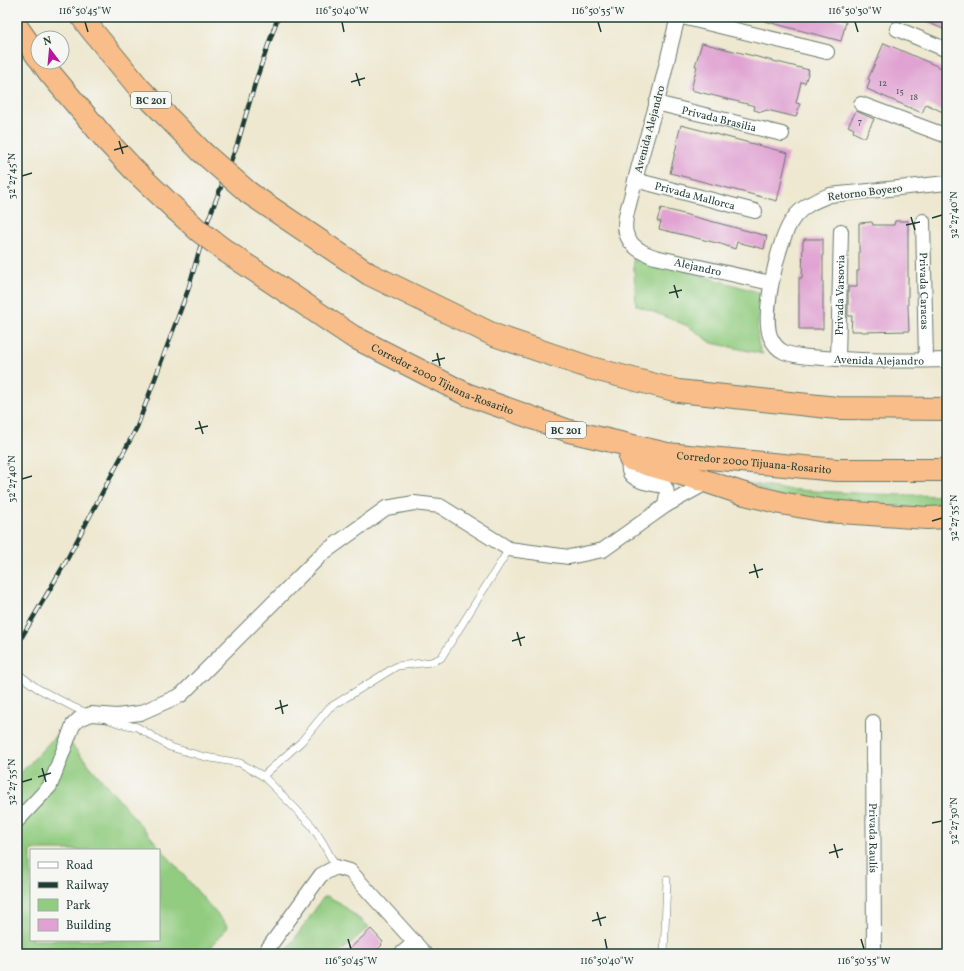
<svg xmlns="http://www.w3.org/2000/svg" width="964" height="971" viewBox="0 0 964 971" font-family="Vollkorn,serif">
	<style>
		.green { fill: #92cc80; stroke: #58845a; fill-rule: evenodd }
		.building { fill: #e0a2d2 }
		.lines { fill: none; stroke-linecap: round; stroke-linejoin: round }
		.service-casing { stroke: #67796b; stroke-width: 8 }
		.minor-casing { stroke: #67796b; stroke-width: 16 }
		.trunk-casing { stroke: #67796b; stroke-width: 24 }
		.service { stroke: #fff; stroke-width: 7 }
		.minor { stroke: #fff; stroke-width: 14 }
		.trunk { stroke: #f8bd88; stroke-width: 22 }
		.rail-casing { stroke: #1f3d34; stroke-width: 4.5 }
		.rail { stroke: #f6f6f2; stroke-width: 3; stroke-dasharray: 9; stroke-linecap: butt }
		.trunk-bridge-casing { stroke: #67796b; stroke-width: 24; stroke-linecap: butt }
		.trunk-bridge { stroke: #f8bd88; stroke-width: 22 }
		.ticks { fill: none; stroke: #1f3d34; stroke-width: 1.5 }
		.labels { text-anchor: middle; stroke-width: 4; stroke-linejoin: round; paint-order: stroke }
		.number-label { font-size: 9px; fill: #4f565c }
		.shield { fill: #f6f6f2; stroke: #60746d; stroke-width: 1 }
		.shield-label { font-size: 10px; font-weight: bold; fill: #1f3d34 }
		.street-label { font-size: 11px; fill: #1f3d34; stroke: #f6f6f2 }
		.neatline { fill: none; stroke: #1f3d34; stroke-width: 1.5 }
		.ticks-label { font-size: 10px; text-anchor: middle; fill: #1f3d34 }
	</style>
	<rect width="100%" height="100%" fill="#f6f6f2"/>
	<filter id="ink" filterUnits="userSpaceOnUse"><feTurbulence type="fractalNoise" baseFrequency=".025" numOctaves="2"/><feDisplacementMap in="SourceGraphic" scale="8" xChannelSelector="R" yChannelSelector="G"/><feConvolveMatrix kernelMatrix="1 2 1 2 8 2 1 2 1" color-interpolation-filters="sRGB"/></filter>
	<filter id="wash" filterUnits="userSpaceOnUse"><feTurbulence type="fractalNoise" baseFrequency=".012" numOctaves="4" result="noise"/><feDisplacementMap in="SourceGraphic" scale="16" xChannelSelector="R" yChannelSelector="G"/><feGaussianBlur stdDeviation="0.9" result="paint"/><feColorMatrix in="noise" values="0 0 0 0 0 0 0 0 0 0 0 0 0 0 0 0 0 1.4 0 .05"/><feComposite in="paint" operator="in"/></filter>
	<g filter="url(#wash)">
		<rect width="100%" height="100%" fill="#eee8d0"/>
		<!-- green -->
		<g class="green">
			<path d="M633,255L761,293C760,307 754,336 760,349C760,351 762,352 763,354L712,343L688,326L636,305Z"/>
			<path d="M742,482L775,488L811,491L874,494L947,496V509L787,500Z"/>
			<path d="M60,731L228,927L205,954H17V777ZM31,850H159V940H31Z"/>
			<path d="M327,896L340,903L369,927L338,954H284L323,898Z"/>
		</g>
		<g id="blocks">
			<!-- building -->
			<g class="building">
				<path d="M764,17H831L846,22L841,41L764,21Z"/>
				<path d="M916,17H947V24L945,30Z"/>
				<path d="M702,43L809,70L805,83L801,82L796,103L800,104L796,117L767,110L761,112L754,110L755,106L691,90L697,66H695Z"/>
				<path d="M884,43L946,70V71H947V114L926,104L922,113L867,89L870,80L868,79Z"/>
				<path d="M856,111L874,119L865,138L853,132L854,129L848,126Z"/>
				<path d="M681,125L788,153L777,201L670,173L677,144H676Z"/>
				<path d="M661,208L767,236L764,249L737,242L735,249L721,244L659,229L661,222L657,221Z"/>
				<path d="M895,221H908V306L909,331L861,332V331H851L852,316H848V287H857V271H859V223L872,222L873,225H894Z"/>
				<path d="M804,239H823V329H799V278H802L803,241H804Z"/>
				<path d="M371,929L383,942L381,944L382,945L373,954H344Z"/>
			</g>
		</g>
	</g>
	<g filter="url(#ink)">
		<use href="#blocks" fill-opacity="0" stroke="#67796b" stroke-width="1"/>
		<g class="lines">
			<defs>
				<g id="service">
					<path d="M17,673L37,688L75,708L90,714"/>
					<path d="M109,720L118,723L137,727L170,747L205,757L240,763L263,776L292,805L312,826L323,843L336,867"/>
					<path d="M263,776L301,742L329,708L397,666L431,662L441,658L509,549"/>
					<path d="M664,954L667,880"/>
				</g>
				<g id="minor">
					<path id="s1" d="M678,17C670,47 664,76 656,106C647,136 638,167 631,197C628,208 623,222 626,233C630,247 643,253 655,257L771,283"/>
					<path d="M682,17L827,52"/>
					<path d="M897,29L947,50"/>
					<path id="s2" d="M656,103L782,134"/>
					<path d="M861,104L947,136"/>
					<path id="s3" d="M635,180L755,211"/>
					<path id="s4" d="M947,183L830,195C815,201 802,206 793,219C778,240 762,312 770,336C773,343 777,349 784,352C796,357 810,357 823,358C864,361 906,361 947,360"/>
					<path id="s5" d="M923,221L926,360"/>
					<path id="s6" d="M838,359L841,231"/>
					<path d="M630,451C629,458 628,465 629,471C632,482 654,484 664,486C669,491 666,498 665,506"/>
					<path id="s7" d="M873,722L874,954"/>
					<path d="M17,821L50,786L73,725L79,719L91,714L117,716L140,713L181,695L322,554L386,508L414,503L440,506L509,549L569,557L603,550L665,506L708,482"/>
					<path d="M264,954L321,875L336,867L350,871L425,954"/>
					<path d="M401,954L415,942"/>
				</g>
				<g id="trunk">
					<path d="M82,17L90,28L140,89L202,152"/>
					<path d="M17,27L38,57"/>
					<path d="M42,62L49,72L107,141L137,173L176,210"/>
					<path d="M249,193L369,274L494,335L591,368L678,391L837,408L947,409"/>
					<path id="s8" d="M227,252L352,336L466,394L569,431L667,454L836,470H947"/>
					<path d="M630,459L708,482L741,493L781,503L826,511L927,518L947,517"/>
				</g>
			</defs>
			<!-- service casing -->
			<use href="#service" class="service-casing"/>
			<!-- minor casing -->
			<use href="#minor" class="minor-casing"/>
			<!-- trunk casing -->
			<use href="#trunk" class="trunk-casing"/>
			<!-- service -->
			<use href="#service" class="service"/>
			<!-- minor -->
			<use href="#minor" class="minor"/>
			<!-- trunk -->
			<use href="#trunk" class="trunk"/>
			<defs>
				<path id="rail" d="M17,645L64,565L137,427L188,290L207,223L228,169L238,142L256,80L278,17"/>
			</defs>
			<!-- rail casing -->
			<use href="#rail" class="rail-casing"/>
			<!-- rail -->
			<use href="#rail" class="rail"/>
			<defs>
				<g id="trunk-bridge">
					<path d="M202,152L249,193"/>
					<path d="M176,210L199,231L227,252"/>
				</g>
			</defs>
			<!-- trunk-bridge casing -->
			<use href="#trunk-bridge" class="trunk-bridge-casing"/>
			<!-- trunk-bridge -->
			<use href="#trunk-bridge" class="trunk-bridge"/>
		</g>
	</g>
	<!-- ticks -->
	<path class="ticks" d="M85,22L88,32M342,22L344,32M598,22L601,32M855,22L858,32M356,73L360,86M351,82L365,78M119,141L123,154M114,150L128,146M22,176L32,173M911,217L915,230M932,218L942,215M906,225L920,222M674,285L678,298M669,293L682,290M437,353L440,366M432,361L445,358M199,421L203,434M195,429L208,426M22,479L32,476M932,521L942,518M754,564L758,578M749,573L763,569M517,632L521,646M512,641L525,637M280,700L283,714M275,709L288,705M42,768L46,782M38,777L51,773M22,782L32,779M932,823L942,821M834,844L838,858M829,853L843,849M597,912L601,926M592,921L606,917M348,939L351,949M605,939L607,949M861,939L864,949"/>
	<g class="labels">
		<!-- number labels -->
		<g class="number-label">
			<text x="883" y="86">12</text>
			<text x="900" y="94">15</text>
			<text x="914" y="100">18</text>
			<text x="860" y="124">7</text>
		</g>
		<!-- shield labels -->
		<g class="shield">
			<rect x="131" y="92" width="40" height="16" rx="3"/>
			<rect x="546" y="422" width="40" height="16" rx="3"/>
		</g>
		<g class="shield-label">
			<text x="151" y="104">BC 201</text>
			<text x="566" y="434">BC 201</text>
		</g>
		<!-- street labels -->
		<g class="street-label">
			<text dy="4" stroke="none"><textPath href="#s2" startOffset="65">Privada Brasilia</textPath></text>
			<text transform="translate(649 129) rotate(-75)" y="4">Avenida Alejandro</text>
			<text transform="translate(865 192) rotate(-7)" y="4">Retorno Boyero</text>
			<text dy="4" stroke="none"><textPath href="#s3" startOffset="62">Privada Mallorca</textPath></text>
			<text dy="4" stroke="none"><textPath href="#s1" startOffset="306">Alejandro</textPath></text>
			<text dy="4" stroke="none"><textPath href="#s5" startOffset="70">Privada Caracas</textPath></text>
			<text dy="4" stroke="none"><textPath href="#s6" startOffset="64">Privada Varsovia</textPath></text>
			<text dy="4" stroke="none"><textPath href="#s4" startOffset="401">Avenida Alejandro</textPath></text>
			<text dy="4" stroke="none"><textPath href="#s8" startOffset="251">Corredor 2000 Tijuana-Rosarito</textPath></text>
			<text dy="4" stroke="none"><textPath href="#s8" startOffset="576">Corredor 2000 Tijuana-Rosarito</textPath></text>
			<text dy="4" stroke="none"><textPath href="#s7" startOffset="116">Privada Raulís</textPath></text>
		</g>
	</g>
	<!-- margin -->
	<rect width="964" height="971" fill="none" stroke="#f6f6f2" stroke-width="44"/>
	<!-- legend -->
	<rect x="30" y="849" width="130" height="92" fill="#f6f6f2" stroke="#a0aca6"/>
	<rect x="38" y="862" width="20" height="6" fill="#ffffff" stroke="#a0aca6"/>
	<text x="66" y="869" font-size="12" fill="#1f3d34">Road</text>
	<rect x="38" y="882" width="20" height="6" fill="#1f3d34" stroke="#a0aca6"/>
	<text x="66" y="889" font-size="12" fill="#1f3d34">Railway</text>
	<rect x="38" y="899" width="20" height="12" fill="#92cc80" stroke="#a0aca6"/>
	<text x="66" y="909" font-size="12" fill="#1f3d34">Park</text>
	<rect x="38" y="919" width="20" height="12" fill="#e0a2d2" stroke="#a0aca6"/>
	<text x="66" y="929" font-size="12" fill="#1f3d34">Building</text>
	<!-- north arrow -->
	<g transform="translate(50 50) rotate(344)"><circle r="19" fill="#f6f6f2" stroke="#a0aca6"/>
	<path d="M0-3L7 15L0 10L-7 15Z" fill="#b5179e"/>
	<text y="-6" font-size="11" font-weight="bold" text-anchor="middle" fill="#1f3d34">N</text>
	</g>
	<rect x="22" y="22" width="920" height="927" class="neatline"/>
	<g class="ticks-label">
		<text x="85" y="14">116°50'45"W</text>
		<text x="342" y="14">116°50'40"W</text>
		<text x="598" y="14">116°50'35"W</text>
		<text x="855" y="14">116°50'30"W</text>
		<text transform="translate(11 176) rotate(-90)" y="4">32°27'45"N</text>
		<text transform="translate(953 215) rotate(-90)" y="4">32°27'40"N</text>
		<text transform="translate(11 479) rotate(-90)" y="4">32°27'40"N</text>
		<text transform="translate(953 518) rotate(-90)" y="4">32°27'35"N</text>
		<text transform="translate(11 782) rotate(-90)" y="4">32°27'35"N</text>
		<text transform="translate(953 821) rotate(-90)" y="4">32°27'30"N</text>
		<text x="351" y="964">116°50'45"W</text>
		<text x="607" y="964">116°50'40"W</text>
		<text x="864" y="964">116°50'35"W</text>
	</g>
</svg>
